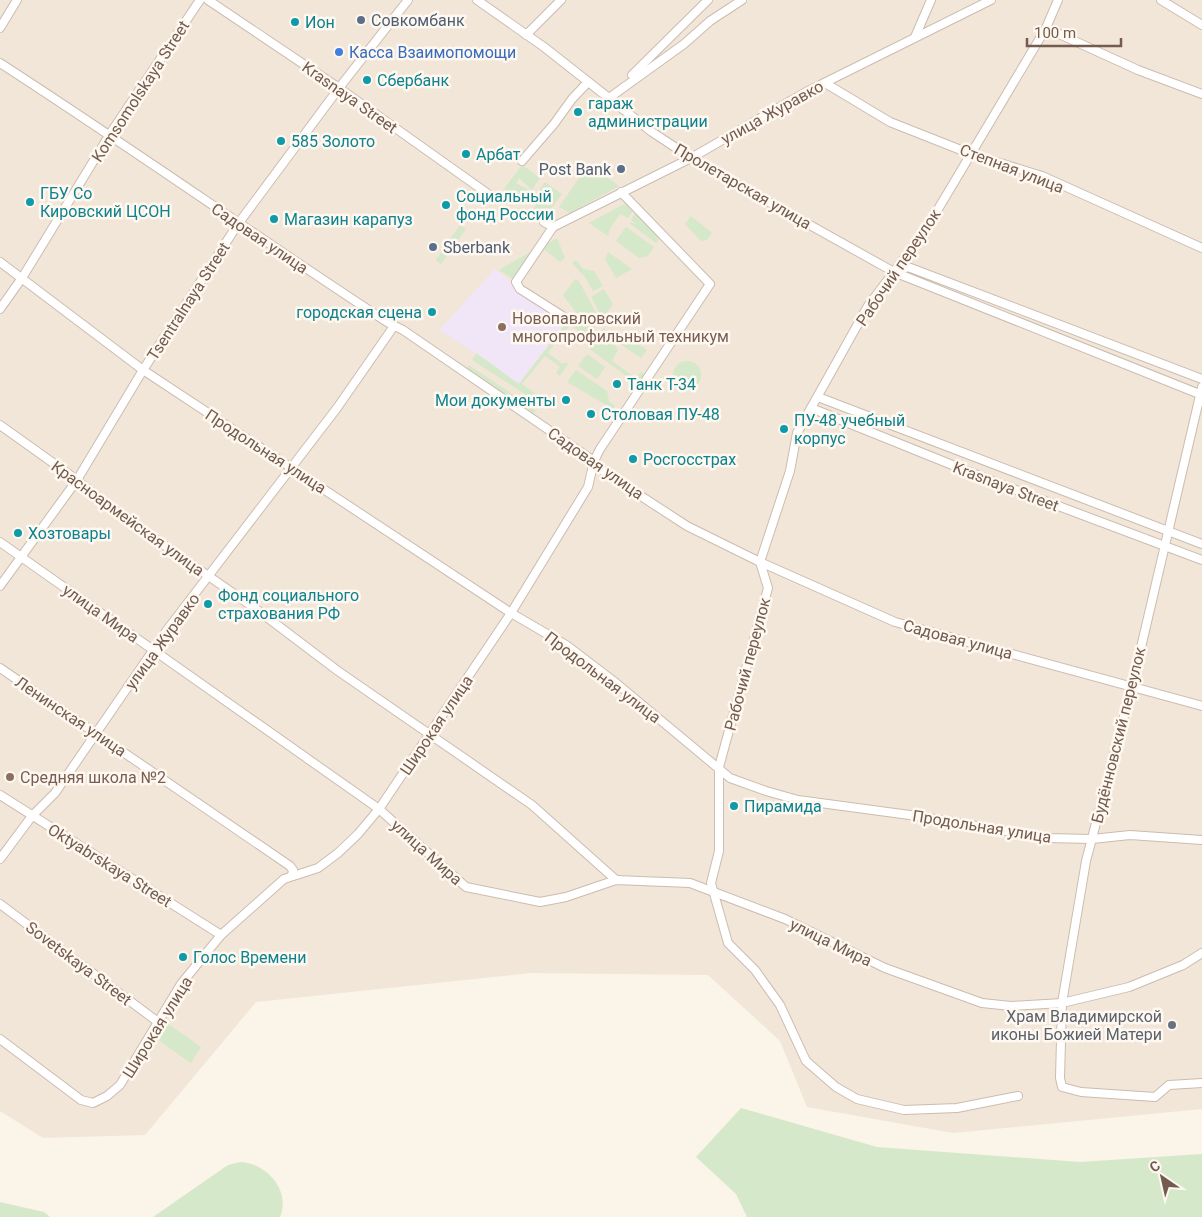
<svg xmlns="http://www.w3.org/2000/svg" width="1202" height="1217" viewBox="0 0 1202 1217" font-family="Roboto,sans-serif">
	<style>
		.residential { fill: #f2e6d8 }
		.education { fill: #f1e6f7 }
		.green { fill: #d5e8c9 }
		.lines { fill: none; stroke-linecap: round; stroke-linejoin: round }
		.minor-casing { stroke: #ccbcb0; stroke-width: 10 }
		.minor { stroke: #fff; stroke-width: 8 }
		.service-dot { fill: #5c6f8a; stroke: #fef8f0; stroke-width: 2 }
		.culture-dot { fill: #0f9aa8; stroke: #fef8f0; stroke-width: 2 }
		.shop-dot { fill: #3f7fe0; stroke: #fef8f0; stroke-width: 2 }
		.education-dot { fill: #8d6e63; stroke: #fef8f0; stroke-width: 2 }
		.worship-dot { fill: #6b7280; stroke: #fef8f0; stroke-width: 2 }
		.labels { text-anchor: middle; stroke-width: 5; stroke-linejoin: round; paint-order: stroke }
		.service-label { font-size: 16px; fill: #4e5e75; stroke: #fef8f0; text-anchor: start }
		.culture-label { font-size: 16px; fill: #0d838f; stroke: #fef8f0; text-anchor: start }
		.shop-label { font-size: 16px; fill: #366cbe; stroke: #fef8f0; text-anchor: start }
		.street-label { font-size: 16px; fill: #735c4f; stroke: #fef8f0 }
		.education-label { font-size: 16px; fill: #785e54; stroke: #fef8f0; text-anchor: start }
		.worship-label { font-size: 16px; fill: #5b616d; stroke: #fef8f0; text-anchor: end }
	</style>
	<rect width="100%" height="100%" fill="#fbf4e9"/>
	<!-- residential -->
	<path class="residential" d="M0,0H1202V1109L953,1133L807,1107L780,1041L708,975L531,973L256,1002L145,1135L43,1138L0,1111Z"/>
	<!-- education -->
	<path class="education" d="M495,269L520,289L568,320L518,384L488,361L439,330Z"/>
	<!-- green -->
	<g class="green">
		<path d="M589,164L619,186L570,213L559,207Z"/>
		<path d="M522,165L540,178L532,190L519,178L516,183L531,191L523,192L518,199L504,189Z"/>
		<path d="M545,182L562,194L544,218L533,210L538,202L536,195L548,206L551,202L537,193Z"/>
		<path d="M628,202L635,208L628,218L620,214L610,229L608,236L589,223Z"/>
		<path d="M636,211L660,237L656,243L629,223L630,222L636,224L631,220Z"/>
		<path d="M691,216L712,233L707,240L701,241L685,224Z"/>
		<path d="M460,225L466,229L441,264L436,260Z"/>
		<path d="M626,227L654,247L648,256L639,258L616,241Z"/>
		<path d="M557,238L565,258L560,262L541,247Z"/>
		<path d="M535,249L514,280L499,270Z"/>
		<path d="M608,252L632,269L616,278L605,259Z"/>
		<path d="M576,260L583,269L594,271L603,286L593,291L585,277L572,263Z"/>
		<path d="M575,279L579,281L600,320L586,341L581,338L583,334L570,325L548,353L563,364L565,362L568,364L560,376L556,373L560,367L545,356L522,384L543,399L540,404L472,360L476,353L519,384L575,311L563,295Z"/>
		<path d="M604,289L613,304L605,315L599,312L591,297Z"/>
		<path d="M604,327L618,350L612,361L636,378L641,372L646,375L640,386L590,349Z"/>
		<path d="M623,334L647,350L641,358L617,342Z"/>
		<path d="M587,354L605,367L597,379L578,366Z"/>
		<circle cx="687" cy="375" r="14"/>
		<path d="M469,365L536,410L532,416L466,369Z"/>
		<path d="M576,370L607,391L609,401L615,406L613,409L567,382Z"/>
		<path d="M164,1021L201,1047L191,1063L154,1037Z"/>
		<path d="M741,1108L877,1147L1080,1162L1202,1154V1217H747L736,1194L696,1157Z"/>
		<path d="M240,1162C266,1163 291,1190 280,1217H153L228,1165Z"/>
		<path d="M0,1202L44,1212L50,1217H0Z"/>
	</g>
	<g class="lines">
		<defs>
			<g id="minor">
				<path d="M208,0L339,88L491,196"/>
				<path d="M477,0L544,47L652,132L699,163L894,272"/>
				<path d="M1161,0L1202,25"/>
				<path d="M0,28L17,0"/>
				<path d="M1046,28L1138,70L1202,94"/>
				<path d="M526,35L561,0"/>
				<path d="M915,37L931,0"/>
				<path d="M0,63C130,147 257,237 387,322L403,330L594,461L604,472L687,526L760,562L895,622L1202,706"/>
				<path d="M632,75L708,0"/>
				<path d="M825,83L890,122L971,154L1042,176L1202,248"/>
				<path d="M609,98L684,44L710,21L742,0"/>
				<path d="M522,161L554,124L572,99L588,82"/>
				<path d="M544,222L553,227"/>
				<path d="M0,262L143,370L511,613L566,645L616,683L730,778L766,791L798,800L917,816L1047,838L1092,839L1130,835L1202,840"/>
				<path d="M0,309L22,278L110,134L200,0"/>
				<path d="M564,317L520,289L516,282L553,227L691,158L806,92L991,0"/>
				<path d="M1202,379L908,267L894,272L1202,395"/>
				<path d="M1202,387L1132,686L1086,861L1062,1003L1060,1078L1062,1087L1081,1092L1155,1097L1169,1085L1202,1083"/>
				<path d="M818,397L1202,544"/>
				<path d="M811,408L992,481L1202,560"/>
				<path d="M0,425L77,480L109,507L256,609L338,671L532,805L616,880"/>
				<path d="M0,542L379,809L466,887L540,902L566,897L616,880L690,883L785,919L885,968L982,1003L1011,1006L1062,1003L1129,987L1183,965L1202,953"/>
				<path d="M0,586L77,480L143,370L238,224L339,88L408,0"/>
				<path d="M0,668L290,866L293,870L292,875"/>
				<path d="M0,795L221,935"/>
				<path d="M0,859L32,816L55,793L167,630L337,408L394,326"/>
				<path d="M0,904L158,1022"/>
				<path d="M0,1039L81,1100L93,1103L107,1096L120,1085L181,984L221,935L284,879L318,868L338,853L358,834L379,809L511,613L588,487L594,461L600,449L710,284L621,192"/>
				<path d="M1018,1096L957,1108L904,1110L857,1099L836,1087L806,1061L780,1005L755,970L728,943L711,883L719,851V767L768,588L760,562L790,471L797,433L868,306L925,231L1046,28L1058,0"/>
			</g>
		</defs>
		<!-- minor casing -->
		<use href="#minor" class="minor-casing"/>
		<!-- minor -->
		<use href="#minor" class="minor"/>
	</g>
	<!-- markers -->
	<g class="service-dot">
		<circle cx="361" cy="20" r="5"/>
		<circle cx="621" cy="169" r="5"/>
		<circle cx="433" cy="247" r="5"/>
	</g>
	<g class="culture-dot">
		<circle cx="295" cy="22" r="5"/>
		<circle cx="367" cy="80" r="5"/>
		<circle cx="578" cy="112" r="5"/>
		<circle cx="281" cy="141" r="5"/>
		<circle cx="466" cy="154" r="5"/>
		<circle cx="30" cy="202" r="5"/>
		<circle cx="446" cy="205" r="5"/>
		<circle cx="274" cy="219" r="5"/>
		<circle cx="432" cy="312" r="5"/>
		<circle cx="617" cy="384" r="5"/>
		<circle cx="566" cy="400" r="5"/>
		<circle cx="591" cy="414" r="5"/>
		<circle cx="784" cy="429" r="5"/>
		<circle cx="633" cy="459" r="5"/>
		<circle cx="18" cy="533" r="5"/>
		<circle cx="208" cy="604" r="5"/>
		<circle cx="734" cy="806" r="5"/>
		<circle cx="183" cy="957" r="5"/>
	</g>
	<circle class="shop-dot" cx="339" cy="52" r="5"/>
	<g class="education-dot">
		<circle cx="502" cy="327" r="5"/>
		<circle cx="10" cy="777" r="5"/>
	</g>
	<circle class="worship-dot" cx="1172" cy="1025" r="5"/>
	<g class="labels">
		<!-- service labels -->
		<g class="service-label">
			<text x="371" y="26">Совкомбанк</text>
			<text x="611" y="175" text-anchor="end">Post Bank</text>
			<text x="443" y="253">Sberbank</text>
		</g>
		<!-- culture labels -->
		<g class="culture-label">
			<text x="305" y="28">Ион</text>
			<text x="377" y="86">Сбербанк</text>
			<text x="588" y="109">гараж<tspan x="588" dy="18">администрации</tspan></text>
			<text x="291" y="147">585 Золото</text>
			<text x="476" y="160">Арбат</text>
			<text x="40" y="199">ГБУ Со<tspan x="40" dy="18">Кировский ЦСОН</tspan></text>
			<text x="456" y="202">Социальный<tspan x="456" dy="18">фонд России</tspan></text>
			<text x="284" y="225">Магазин карапуз</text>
			<text x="422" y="318" text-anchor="end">городская сцена</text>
			<text x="627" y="390">Танк Т-34</text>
			<text x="556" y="406" text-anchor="end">Мои документы</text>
			<text x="601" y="420">Столовая ПУ-48</text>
			<text x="794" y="426">ПУ-48 учебный<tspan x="794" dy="18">корпус</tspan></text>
			<text x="643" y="465">Росгосстрах</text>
			<text x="28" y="539">Хозтовары</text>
			<text x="218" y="601">Фонд социального<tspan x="218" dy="18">страхования РФ</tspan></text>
			<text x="744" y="812">Пирамида</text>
			<text x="193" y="963">Голос Времени</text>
		</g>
		<!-- shop labels -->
		<g class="shop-label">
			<text x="349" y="58">Касса Взаимопомощи</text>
		</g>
		<!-- street labels -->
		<g class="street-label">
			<text transform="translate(140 91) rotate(-57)" y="6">Komsomolskaya Street</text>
			<text transform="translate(350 97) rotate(35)" y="6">Krasnaya Street</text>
			<text transform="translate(772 112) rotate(-29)" y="6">улица Журавко</text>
			<text transform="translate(1012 168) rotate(21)" y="6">Степная улица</text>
			<text transform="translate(743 186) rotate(30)" y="6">Пролетарская улица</text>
			<text transform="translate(260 238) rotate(34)" y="6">Садовая улица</text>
			<text transform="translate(898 267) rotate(-56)" y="6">Рабочий переулок</text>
			<text transform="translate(188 301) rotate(-57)" y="6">Tsentralnaya Street</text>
			<text transform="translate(266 451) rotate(33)" y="6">Продольная улица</text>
			<text transform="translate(596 463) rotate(35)" y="6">Садовая улица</text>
			<text transform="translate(1006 486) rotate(21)" y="6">Krasnaya Street</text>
			<text transform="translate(128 518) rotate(36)" y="6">Красноармейская улица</text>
			<text transform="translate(101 613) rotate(35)" y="6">улица Мира</text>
			<text transform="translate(958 639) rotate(15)" y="6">Садовая улица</text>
			<text transform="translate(162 641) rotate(-54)" y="6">улица Журавко</text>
			<text transform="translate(747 664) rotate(-75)" y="6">Рабочий переулок</text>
			<text transform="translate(603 677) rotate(37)" y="6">Продольная улица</text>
			<text transform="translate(71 716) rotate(34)" y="6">Ленинская улица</text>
			<text transform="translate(436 725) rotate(-56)" y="6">Широкая улица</text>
			<text transform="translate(1118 735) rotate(-76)" y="6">Будённовский переулок</text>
			<text transform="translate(982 826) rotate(9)" y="6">Продольная улица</text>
			<text transform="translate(427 852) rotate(42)" y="6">улица Мира</text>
			<text transform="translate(110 865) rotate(32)" y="6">Oktyabrskaya Street</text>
			<text transform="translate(831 942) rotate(26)" y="6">улица Мира</text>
			<text transform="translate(79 963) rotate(37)" y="6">Sovetskaya Street</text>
			<text transform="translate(157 1027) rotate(-58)" y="6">Широкая улица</text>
		</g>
		<!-- education labels -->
		<g class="education-label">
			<text x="512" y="324">Новопавловский<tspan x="512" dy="18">многопрофильный техникум</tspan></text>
			<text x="20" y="783">Средняя школа №2</text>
		</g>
		<!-- worship labels -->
		<g class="worship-label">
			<text x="1162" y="1022">Храм Владимирской<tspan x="1162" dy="18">иконы Божией Матери</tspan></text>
		</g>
	</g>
	<!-- north arrow -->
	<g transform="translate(1162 1177) rotate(326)" stroke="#fef8f0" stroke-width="4" paint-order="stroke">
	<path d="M0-4L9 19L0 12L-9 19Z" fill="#735c4f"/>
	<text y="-8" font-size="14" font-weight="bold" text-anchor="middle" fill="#735c4f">С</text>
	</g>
	<!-- scale -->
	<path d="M1027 38v8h94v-8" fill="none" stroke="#735c4f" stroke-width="2.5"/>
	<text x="1034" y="38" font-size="15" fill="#735c4f" stroke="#fef8f0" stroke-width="4" paint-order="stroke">100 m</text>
</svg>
